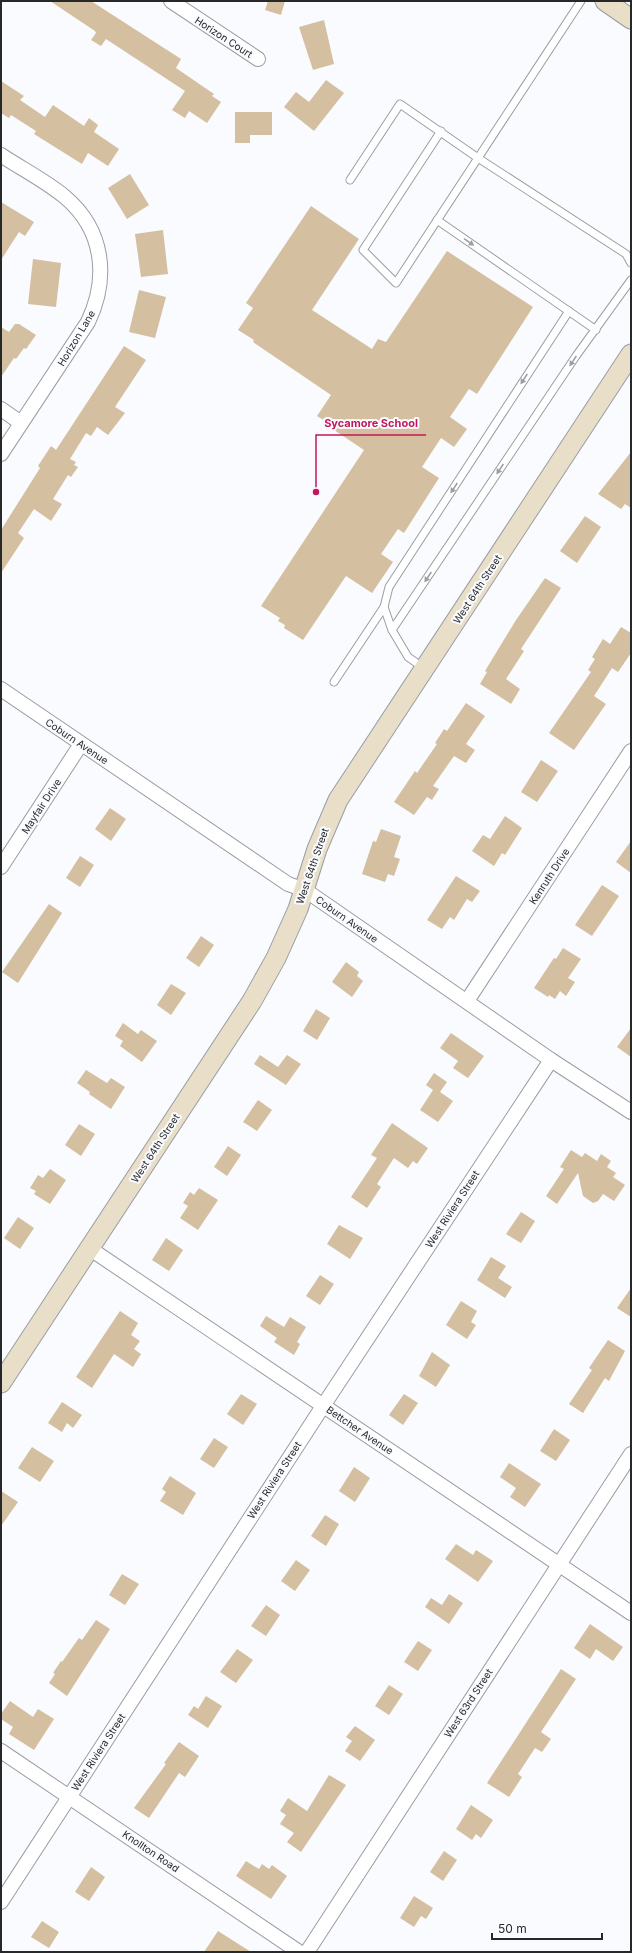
<svg xmlns="http://www.w3.org/2000/svg" width="632" height="1953" viewBox="0 0 632 1953" font-family="Inter,sans-serif">
	<style>
		.building { fill: #d4bfa1 }
		.lines { fill: none; stroke-linecap: round; stroke-linejoin: round }
		.lane-casing { stroke: #999ea4; stroke-width: 9 }
		.street-casing { stroke: #999ea4; stroke-width: 16 }
		.secondary-casing { stroke: #999ea4; stroke-width: 21 }
		.lane { stroke: #fff; stroke-width: 7 }
		.street { stroke: #fff; stroke-width: 14 }
		.secondary { stroke: #e9dec7; stroke-width: 19 }
		.oneway { fill: #9d9e9f }
		.labels { text-anchor: middle; stroke-width: 4; stroke-linejoin: round; paint-order: stroke }
		.street-label { font-size: 10px; fill: #26282a; stroke: #f9fbfe }
		.leader { fill: none; stroke: #c2185b; stroke-width: 1.5 }
		.callout-dot { fill: #c2185b; stroke: #f9fbfe; stroke-width: 1.5 }
		.callout-label { font-size: 11px; text-anchor: middle; font-weight: bold; fill: #c2185b; stroke: #f9fbfe; stroke-width: 4; stroke-linejoin: round; paint-order: stroke }
	</style>
	<rect width="100%" height="100%" fill="#f9fbfe"/>
	<!-- building -->
	<g class="building">
		<path d="M50,1H91L181,59L176,68L214,94L212,96L221,102L207,123L189,111L185,118L172,110L185,91L106,39L101,46L91,40L96,33L95,31Z"/>
		<path d="M268,1H285L281,15L265,10Z"/>
		<path d="M324,20L334,64L313,70L299,27Z"/>
		<path d="M326,80L344,93L314,131L284,107L296,92L309,102Z"/>
		<path d="M1,81L24,96L20,100L45,117L53,105L84,126L89,118L98,125L94,132L119,149L108,166L88,153L82,164L34,134L36,131L11,115L9,118L1,113Z"/>
		<path d="M235,112H272V135H250V143H235Z"/>
		<path d="M130,174L149,205L127,219L108,188Z"/>
		<path d="M1,202L34,222L25,236L19,232L1,260Z"/>
		<path d="M311,206L359,239L312,310L372,349L378,339L386,342L447,251L533,307L477,394L469,389L450,417L467,429L454,447L441,438L422,467L439,478L404,533L398,529L381,554L393,562L372,593L346,576L303,640L284,628L285,625L278,621L280,618L261,606L364,450L331,428L333,426L317,416L331,395L253,342L254,340L238,330L253,308L246,303Z"/>
		<path d="M163,230L168,274L141,277L135,234Z"/>
		<path d="M33,259L61,263L56,307L28,304Z"/>
		<path d="M139,290L166,297L155,338L129,332Z"/>
		<path d="M15,324H19L36,335L26,349L24,348L16,359L14,358L1,377V327L9,332Z"/>
		<path d="M124,346L146,360L115,407L125,413L108,435L97,427L91,436L86,433L70,459L76,462L74,465L78,467L71,477L68,475L53,499L62,504L51,521L34,509L18,533L24,538L1,573V530L40,468L38,466L51,446L56,450Z"/>
		<path d="M631,452V508L625,504L621,509L598,494Z"/>
		<path d="M585,516L601,527L577,563L560,551Z"/>
		<path d="M545,578L561,588L521,649L524,651L506,679L520,689L511,704L480,684L487,672L485,671L516,620Z"/>
		<path d="M621,627L631,633V653L618,672L612,668L594,696L606,704L574,750L549,733L591,672L588,670L595,659L592,657L603,639L610,644Z"/>
		<path d="M466,703L485,716L466,744L475,750L466,763L454,756L433,786L439,789L432,800L427,797L414,815L394,802L415,771L417,773L437,744L435,743L444,729L447,731Z"/>
		<path d="M541,760L558,771L537,802L521,792Z"/>
		<path d="M110,808L126,819L111,841L95,829Z"/>
		<path d="M505,816L522,828L505,855L502,853L494,866L472,851L483,835L490,839Z"/>
		<path d="M381,829L401,836L394,857L400,859L394,876L388,874L385,882L362,874L373,841L376,842Z"/>
		<path d="M631,841V873L616,862Z"/>
		<path d="M80,856L94,865L80,887L66,878Z"/>
		<path d="M456,876L480,891L472,902L467,899L454,920L450,917L442,929L427,920Z"/>
		<path d="M602,885L619,896L592,936L575,925Z"/>
		<path d="M49,904L62,913L18,983L2,972Z"/>
		<path d="M201,936L214,945L199,967L186,958Z"/>
		<path d="M563,948L581,959L568,978L575,982L566,996L560,991L555,999L549,995L548,997L534,988L554,958L556,959Z"/>
		<path d="M346,962L359,972L357,976L363,981L352,997L332,982Z"/>
		<path d="M171,984L186,993L171,1015L157,1005Z"/>
		<path d="M316,1009L330,1018L317,1040L303,1031Z"/>
		<path d="M123,1023L138,1034L141,1030L157,1041L142,1062L120,1046L123,1041L115,1036Z"/>
		<path d="M631,1028V1057L617,1047Z"/>
		<path d="M451,1033L484,1056L468,1078L453,1068L458,1061L440,1048Z"/>
		<path d="M260,1055L278,1067L287,1055L301,1064L286,1085L254,1064Z"/>
		<path d="M86,1070L107,1083L111,1078L125,1087L111,1109L89,1094L90,1092L77,1083Z"/>
		<path d="M434,1073L447,1082L440,1092L453,1101L438,1122L420,1110L433,1090L426,1085Z"/>
		<path d="M258,1100L272,1110L257,1131L243,1122Z"/>
		<path d="M392,1123L428,1148L417,1164L413,1161L408,1168L394,1158L377,1184L381,1187L367,1208L351,1197L377,1158L371,1155Z"/>
		<path d="M79,1124L95,1134L81,1156L65,1145Z"/>
		<path d="M228,1146L241,1155L227,1176L214,1167Z"/>
		<path d="M571,1150L582,1157L585,1153L597,1161L601,1154L611,1161L607,1167L616,1173L613,1177L625,1185L614,1201L603,1194L598,1201L593,1203L583,1196L578,1173L557,1204L546,1196L564,1169L560,1167Z"/>
		<path d="M50,1169L66,1180L50,1204L34,1194L36,1191L30,1188L38,1175L43,1178Z"/>
		<path d="M199,1188L218,1200L198,1230L180,1218L188,1206L183,1203L190,1192L194,1195Z"/>
		<path d="M521,1212L535,1221L521,1243L506,1234Z"/>
		<path d="M18,1217L34,1228L20,1249L4,1238Z"/>
		<path d="M339,1225L363,1238L350,1259L327,1244Z"/>
		<path d="M166,1238L183,1250L169,1271L152,1260Z"/>
		<path d="M491,1257L506,1266L498,1278L512,1287L505,1298L477,1280Z"/>
		<path d="M320,1275L334,1284L320,1305L306,1296Z"/>
		<path d="M631,1288V1317L617,1308Z"/>
		<path d="M461,1301L477,1311L471,1322L476,1325L467,1339L446,1325Z"/>
		<path d="M120,1311L138,1323L131,1335L140,1341L134,1349L141,1354L133,1367L114,1354L92,1388L76,1377Z"/>
		<path d="M266,1316L284,1327L290,1317L306,1327L297,1342L300,1344L294,1355L274,1342L277,1338L260,1326Z"/>
		<path d="M608,1340L625,1351L609,1381L605,1378L583,1413L569,1404L592,1370L589,1368Z"/>
		<path d="M432,1352L450,1365L436,1387L419,1376Z"/>
		<path d="M241,1394L257,1404L243,1425L227,1414Z"/>
		<path d="M404,1394L418,1403L403,1425L389,1415Z"/>
		<path d="M62,1402L82,1415L73,1428L67,1423L62,1432L48,1423Z"/>
		<path d="M554,1429L570,1440L556,1461L540,1451Z"/>
		<path d="M214,1438L228,1447L214,1468L200,1459Z"/>
		<path d="M32,1447L54,1461L40,1482L18,1468Z"/>
		<path d="M509,1463L541,1484L525,1507L510,1497L516,1488L500,1477Z"/>
		<path d="M354,1467L370,1478L355,1502L339,1491Z"/>
		<path d="M170,1476L196,1493L183,1515L160,1501L166,1492L162,1489Z"/>
		<path d="M1,1491L18,1502L1,1526Z"/>
		<path d="M325,1515L339,1524L326,1546L311,1536Z"/>
		<path d="M456,1544L473,1555L476,1550L493,1561L478,1582L445,1559Z"/>
		<path d="M296,1560L310,1570L295,1591L281,1581Z"/>
		<path d="M122,1574L139,1584L125,1605L109,1595Z"/>
		<path d="M449,1594L463,1603L449,1624L425,1607L431,1598L442,1605Z"/>
		<path d="M266,1605L280,1615L266,1636L251,1626Z"/>
		<path d="M96,1620L110,1629L67,1696L49,1683L55,1674L53,1673L61,1661L62,1662L79,1638L82,1640Z"/>
		<path d="M590,1624L623,1647L613,1661L596,1649L590,1659L574,1648Z"/>
		<path d="M418,1641L432,1650L418,1671L404,1662Z"/>
		<path d="M237,1649L253,1660L236,1683L220,1672Z"/>
		<path d="M561,1669L576,1679L541,1732L551,1739L542,1752L535,1748L518,1774L522,1777L509,1797L487,1783Z"/>
		<path d="M389,1685L403,1694L389,1715L375,1706Z"/>
		<path d="M206,1696L222,1706L208,1728L188,1715L194,1706L198,1709Z"/>
		<path d="M10,1701L33,1717L38,1709L54,1719L34,1750L9,1734L13,1727L1,1719V1714Z"/>
		<path d="M355,1726L375,1740L360,1761L345,1751L352,1741L346,1737Z"/>
		<path d="M179,1742L199,1756L185,1777L179,1773L149,1818L134,1808L166,1764L164,1763Z"/>
		<path d="M329,1775L346,1785L301,1852L287,1842L294,1833L280,1824L286,1815L280,1811L288,1798L307,1811Z"/>
		<path d="M471,1805L493,1820L481,1838L476,1834L472,1840L456,1829Z"/>
		<path d="M444,1851L457,1860L443,1881L430,1872Z"/>
		<path d="M246,1861L259,1869L262,1864L269,1869L272,1865L287,1876L271,1899L236,1876Z"/>
		<path d="M91,1867L105,1877L89,1901L75,1892Z"/>
		<path d="M414,1896L433,1908L426,1919L421,1916L414,1927L400,1918Z"/>
		<path d="M42,1921L59,1932L49,1948L31,1937Z"/>
		<path d="M218,1931L251,1952H204Z"/>
	</g>
	<g class="lines">
		<defs>
			<g id="lane">
				<path d="M441,131L363,250L396,283L581,1"/>
				<path d="M350,180L400,104L478,158L626,254L631,263"/>
				<path d="M437,220L596,330"/>
				<path d="M392,630L384,607L389,587L569,311"/>
				<path d="M424,668L408,657L392,630L576,356L631,280"/>
				<path d="M334,682L384,607"/>
			</g>
			<g id="street">
				<path d="M171,1L258,59"/>
				<path d="M1,155C22,169 46,181 65,197C104,230 109,278 88,322L1,454"/>
				<path d="M1,409L21,423"/>
				<path d="M1,689L288,884L305,890L551,1060L631,1112"/>
				<path d="M1,867L81,744"/>
				<path d="M467,1001L631,751"/>
				<path d="M89,1248L631,1613"/>
				<path d="M1,1751L299,1952"/>
				<path d="M1,1902L323,1406L551,1060"/>
				<path d="M307,1952L631,1454"/>
			</g>
			<g id="secondary">
				<path d="M605,1L631,19"/>
				<path d="M1,1383L252,1001L276,958L298,909L317,849L338,800L631,354"/>
			</g>
		</defs>
		<!-- lane casing -->
		<use href="#lane" class="lane-casing"/>
		<!-- street casing -->
		<use href="#street" class="street-casing"/>
		<!-- secondary casing -->
		<use href="#secondary" class="secondary-casing"/>
		<!-- lane -->
		<use href="#lane" class="lane"/>
		<!-- street -->
		<use href="#street" class="street"/>
		<!-- secondary -->
		<use href="#secondary" class="secondary"/>
	</g>
	<!-- one-way arrows -->
	<defs><path id="oneway-solid" d="M-6-.8H1V-3.2L6.5 0L1 3.2V.8H-6Z"/></defs>
	<g class="oneway">
		<use href="#oneway-solid" transform="translate(469 242) rotate(35)"/>
		<use href="#oneway-solid" transform="translate(573 361) rotate(124)"/>
		<use href="#oneway-solid" transform="translate(524 379) rotate(123)"/>
		<use href="#oneway-solid" transform="translate(500 469) rotate(124)"/>
		<use href="#oneway-solid" transform="translate(454 488) rotate(123)"/>
		<use href="#oneway-solid" transform="translate(428 577) rotate(124)"/>
	</g>
	<g class="labels">
		<!-- street labels -->
		<g class="street-label">
			<text transform="translate(224 37) rotate(33)" y="4">Horizon Court</text>
			<text transform="translate(76 338) rotate(-59)" y="4">Horizon Lane</text>
			<text transform="translate(477 589) rotate(-57)" y="4">West 64th Street</text>
			<text transform="translate(77 741) rotate(34)" y="4">Coburn Avenue</text>
			<text transform="translate(41 806) rotate(-57)" y="4">Mayfair Drive</text>
			<text transform="translate(312 866) rotate(-71)" y="4">West 64th Street</text>
			<text transform="translate(549 876) rotate(-57)" y="4">Kenruth Drive</text>
			<text transform="translate(347 919) rotate(35)" y="4">Coburn Avenue</text>
			<text transform="translate(155 1148) rotate(-57)" y="4">West 64th Street</text>
			<text transform="translate(452 1209) rotate(-57)" y="4">West Riviera Street</text>
			<text transform="translate(360 1430) rotate(34)" y="4">Bettcher Avenue</text>
			<text transform="translate(274 1480) rotate(-57)" y="4">West Riviera Street</text>
			<text transform="translate(468 1703) rotate(-57)" y="4">West 63rd Street</text>
			<text transform="translate(98 1752) rotate(-57)" y="4">West Riviera Street</text>
			<text transform="translate(151 1851) rotate(34)" y="4">Knollton Road</text>
		</g>
	</g>
	<!-- callouts -->
	<path class="leader" d="M316 492L316 435H426"/>
	<circle class="callout-dot" cx="316" cy="492" r="4"/>
	<g class="callout-label">
		<text x="371" y="427">Sycamore School</text>
	</g>
	<!-- border -->
	<rect width="632" height="1953" fill="none" stroke="#26282a" stroke-width="4"/>
	<!-- scale -->
	<path d="M492 1933v6h110v-6" fill="none" stroke="#26282a" stroke-width="2"/>
	<text x="498" y="1933" font-size="12" fill="#26282a" stroke="#f9fbfe" stroke-width="3" paint-order="stroke">50 m</text>
</svg>
